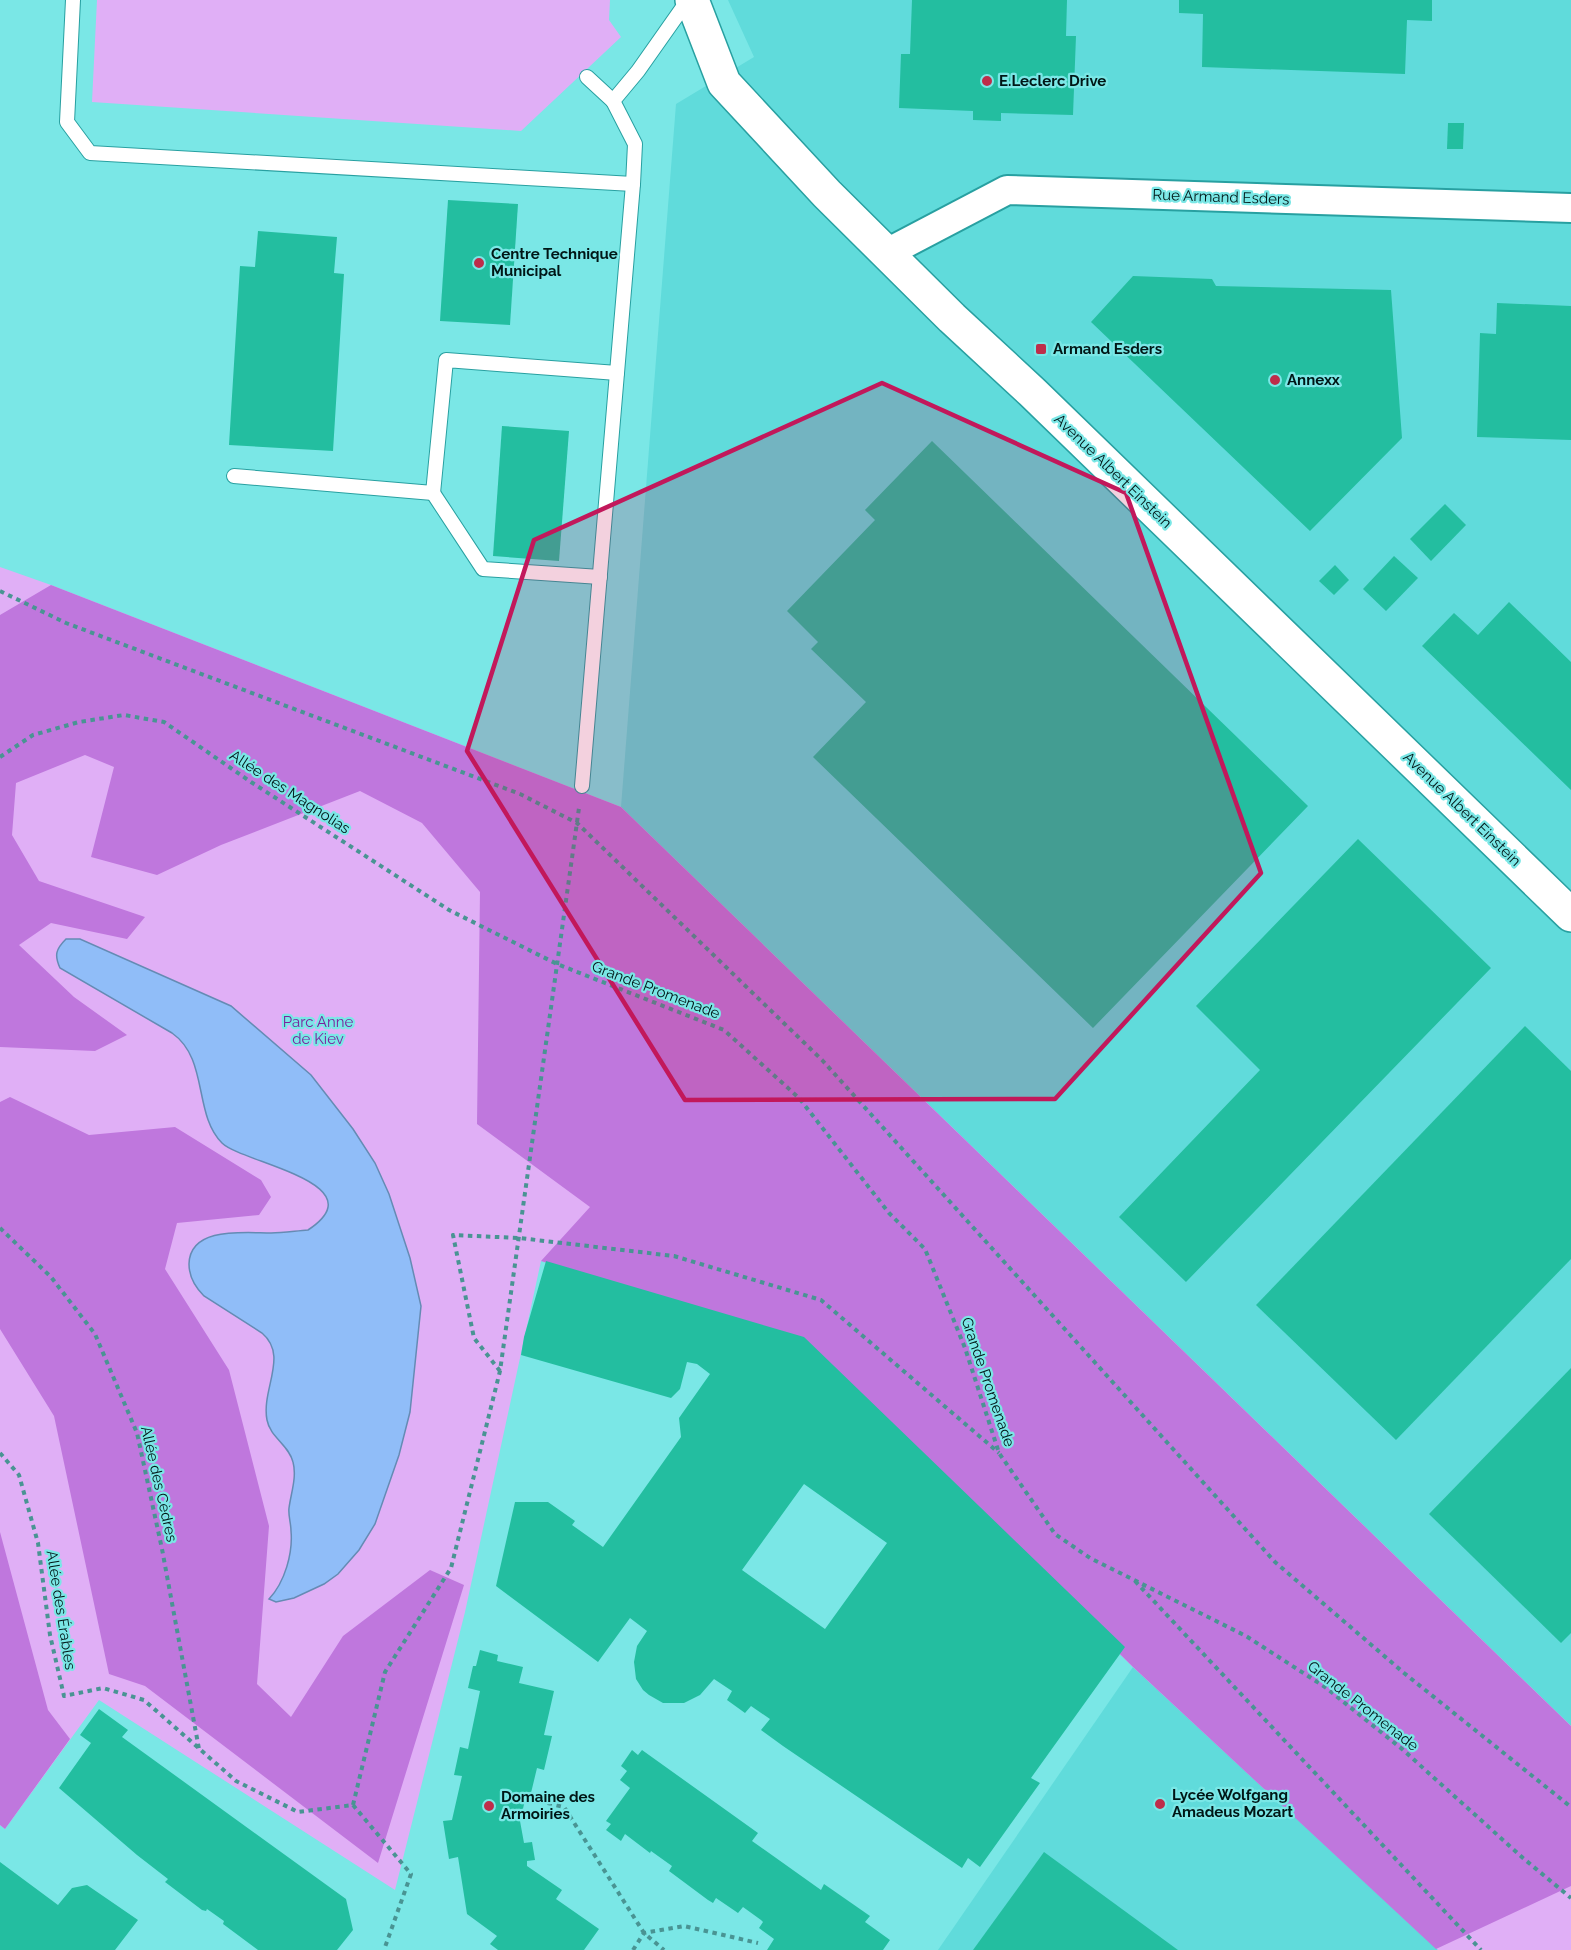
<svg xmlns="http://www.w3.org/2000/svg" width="1571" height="1950" viewBox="0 0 1571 1950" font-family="Raleway,sans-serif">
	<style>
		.built { fill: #60dbdb }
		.green { fill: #e0aff6 }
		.forest { fill: #bf77dd }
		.water { fill: #90bdf8; stroke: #658bb4; stroke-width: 1.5 }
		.building { fill: #23bea0; fill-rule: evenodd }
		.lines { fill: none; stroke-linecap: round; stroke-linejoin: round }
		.service-casing { stroke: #28a0a1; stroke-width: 16 }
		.minor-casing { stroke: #28a0a1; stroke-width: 32 }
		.tertiary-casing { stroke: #28a0a1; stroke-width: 36 }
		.path { stroke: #499493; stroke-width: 4; stroke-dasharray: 4.5 4.5; stroke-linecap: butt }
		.service { stroke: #fff; stroke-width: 14 }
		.minor { stroke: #fff; stroke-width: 28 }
		.tertiary { stroke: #fff; stroke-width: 33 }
		.marked { fill: #c2185b; fill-opacity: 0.2; stroke: #c2185b; stroke-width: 4.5; stroke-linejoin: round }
		.poi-dot { fill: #be2d4a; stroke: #7ae7e6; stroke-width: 2 }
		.labels { text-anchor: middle; stroke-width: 4.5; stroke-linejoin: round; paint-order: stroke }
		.poi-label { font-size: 15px; font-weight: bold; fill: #001616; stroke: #7ae7e6; text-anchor: start }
		.street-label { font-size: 15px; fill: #001616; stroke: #7ae7e6 }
		.park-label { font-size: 15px; fill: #7b209b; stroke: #7ae7e6 }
	</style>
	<rect width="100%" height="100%" fill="#7ae7e6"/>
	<!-- built -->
	<g class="built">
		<path d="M728,0H1571V1726L621,807L676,104L754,57Z"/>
		<path d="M1133,1667L1438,1950H938Z"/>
	</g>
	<!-- green -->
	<g class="green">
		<path d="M97,0H610L609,20L621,37L521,131L92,102Z"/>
		<path d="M0,567L51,585L621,807L1571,1726V1950H1438L1133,1667L802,1341L541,1261L465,1612L395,1890L99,1700L5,1829L0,1825Z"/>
	</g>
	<!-- forest -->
	<g class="forest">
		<path d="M51,585L621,807L1571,1726V1886L1436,1949L1133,1667L802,1341L541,1261L590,1207L477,1124L480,892L422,823L360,791L221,845L157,875L91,857L114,767L85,755L16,783L12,835L39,881L145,917L127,939L51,923L19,945L74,997L127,1035L95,1051L0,1047V615Z"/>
		<path d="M10,1097L89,1135L175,1127L261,1180L271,1197L259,1215L177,1223L165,1269L229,1370L269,1526L257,1684L291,1717L343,1636L430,1570L464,1585L378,1863L145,1686L109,1674L54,1416L0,1329V1102Z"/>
		<path d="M0,1532L48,1710L70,1739L5,1829L0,1825Z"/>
	</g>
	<!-- water -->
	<path class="water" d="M66,939H80L231,1006L311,1075L353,1129L375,1163L389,1194L410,1258L421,1306L410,1412L399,1455L375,1524L359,1550L338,1574L324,1584L294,1598L276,1602L269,1599C285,1582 293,1553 291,1531C291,1523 288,1515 289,1508C291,1493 297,1477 293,1462C289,1445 270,1437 267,1420C261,1389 289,1356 262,1333L204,1296C195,1287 189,1277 189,1264C190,1226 245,1233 271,1233C283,1233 295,1231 308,1230C379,1183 242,1163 222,1143C193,1114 209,1059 172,1033L60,968C54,955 56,949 66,939Z"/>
	<!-- building -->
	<g class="building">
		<path d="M912,0H1067L1066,36H1076L1073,115L1001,113V121L973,120V111L899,108L901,54H910Z"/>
		<path d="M1179,0H1432V21L1407,20L1405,74L1202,67L1203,14L1179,13Z"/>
		<path d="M1448,123H1464L1463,149H1447Z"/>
		<path d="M448,200L518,204L510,325L440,321Z"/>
		<path d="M258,231L337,237L334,273L344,274L333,451L229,445L240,266L255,267Z"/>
		<path d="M1133,276L1212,279L1216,286L1391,290L1402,438L1310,531L1091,322Z"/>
		<path d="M1497,303L1571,306V440L1477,437L1480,333L1496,334Z"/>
		<path d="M502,426L569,431L559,561L493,556Z"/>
		<path d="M932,441L1308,806L1093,1028L813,757L866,702L811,649L818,642L787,611L875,520L865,510Z"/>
		<path d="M1445,504L1466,525L1431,561L1410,539Z"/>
		<path d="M1394,556L1418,578L1386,611L1363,589Z"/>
		<path d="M1335,565L1349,580L1334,595L1319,581Z"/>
		<path d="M1509,602L1571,662V790L1422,646L1454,613L1478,635Z"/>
		<path d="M1358,839L1491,968L1186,1282L1119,1217L1260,1070L1196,1006Z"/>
		<path d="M1525,1026L1571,1071V1259L1396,1440L1256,1305Z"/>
		<path d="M546,1261L804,1337L1125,1647L1031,1778L1040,1783L980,1867L968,1858L962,1868L783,1746L761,1730L770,1719L751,1706L745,1713L727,1700L732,1691L714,1679L700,1695L684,1703H663L649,1695L643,1690L636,1679L634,1662L637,1646L647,1631L630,1618L598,1662L496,1586L515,1502H548L575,1521L572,1525L603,1547L681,1437L679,1418L710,1374L697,1364L687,1362L680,1389L671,1398L521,1355L524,1337ZM804,1484L887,1543L825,1629L742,1570Z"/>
		<path d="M1571,1368V1633L1561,1643L1429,1514Z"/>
		<path d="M480,1650L498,1655L497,1661L523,1667L519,1683L554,1691L544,1735L552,1736L544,1770L537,1768L531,1793L527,1792L520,1821L524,1843L532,1842L535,1860L527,1861V1866L562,1890L556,1899L599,1929L584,1950H498L490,1944L497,1936L467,1914L458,1857L449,1859L443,1821L452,1820L462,1776L454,1775L460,1747L468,1749L480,1691L468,1688L473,1666H476Z"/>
		<path d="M99,1709L128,1730L122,1737L346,1899L353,1930L337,1950H258L223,1924L224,1921L207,1909L206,1911L202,1910L165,1882L168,1879L137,1855L59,1788L91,1743L80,1735Z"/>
		<path d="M632,1750L638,1755L642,1750L758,1833L752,1841L821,1890L824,1884L870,1916L865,1922L890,1940L883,1950H767L774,1939L759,1928L763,1922L761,1920L743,1907L738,1913L716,1898L713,1903L708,1900L669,1871L672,1866L651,1851L650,1853L625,1834L621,1841L606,1830L611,1824L606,1821L630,1788L620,1780L627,1771L621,1766Z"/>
		<path d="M1044,1852L1178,1950H973Z"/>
		<path d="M0,1862L58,1905L72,1888L87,1885L138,1920L115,1950H0Z"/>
	</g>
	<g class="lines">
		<defs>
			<g id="service">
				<path d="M73,0L67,122L90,153L633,184"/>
				<path d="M587,77L613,101"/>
				<path d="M234,476L433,493L446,360L617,373"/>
				<path d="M433,493L483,569L600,577"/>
				<path d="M582,786L633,184L635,144L613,101L638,71L688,0"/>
			</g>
			<path id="minor" d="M887,253L1007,190L1571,208"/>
			<path id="tertiary" d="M692,0L724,83L827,194L952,318L1032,392L1571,915"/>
		</defs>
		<!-- service casing -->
		<use href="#service" class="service-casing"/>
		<!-- minor casing -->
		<use href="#minor" class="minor-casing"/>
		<!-- tertiary casing -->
		<use href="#tertiary" class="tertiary-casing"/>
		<!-- path -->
		<g class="path">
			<path d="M0,591L66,623L520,794L577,823L822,1060L1275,1562L1404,1673L1571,1807"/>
			<path d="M0,757L33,735L79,722L124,715L164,722L251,782L449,910L557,964L724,1030L799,1098L889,1213L925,1249L965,1348L999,1453L1055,1534L1090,1558L1246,1636L1325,1687L1402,1749L1523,1858L1571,1898"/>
			<path d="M0,1228L51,1277L95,1334L137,1433L162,1549L199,1749"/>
			<path d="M500,1371L474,1338L453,1235L519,1238L674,1256L821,1300L999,1453"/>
			<path d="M0,1453L19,1475L38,1543L50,1635L64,1696L103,1688L144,1700L236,1781L298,1812L353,1805L385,1672L451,1568L500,1371L579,808"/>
			<path d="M1135,1581L1481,1950"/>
			<path d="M539,1801L564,1807L644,1933L664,1950"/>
			<path d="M353,1805L411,1874L384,1950"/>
			<path d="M633,1950L644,1933L684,1926L758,1943"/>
		</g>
		<!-- service -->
		<use href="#service" class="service"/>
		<!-- minor -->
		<use href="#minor" class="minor"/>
		<!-- tertiary -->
		<use href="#tertiary" class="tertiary"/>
	</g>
	<!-- marked area -->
	<path class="marked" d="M882,383L1126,493L1261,873L1055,1099L685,1100L467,751L534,540Z"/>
	<!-- markers -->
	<g class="poi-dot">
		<circle cx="987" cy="81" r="6"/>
		<circle cx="479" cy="263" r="6"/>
		<rect x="1035" y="343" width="12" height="12" rx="3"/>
		<circle cx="1275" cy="380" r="6"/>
		<circle cx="1160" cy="1804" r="6"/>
		<circle cx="489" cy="1806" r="6"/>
	</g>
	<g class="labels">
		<!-- poi labels -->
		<g class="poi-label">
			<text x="999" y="86">E.Leclerc Drive</text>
			<text x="491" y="259">Centre Technique<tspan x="491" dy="17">Municipal</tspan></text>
			<text x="1053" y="354">Armand Esders</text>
			<text x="1287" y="385">Annexx</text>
			<text x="1172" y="1800">Lycée Wolfgang<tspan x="1172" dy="17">Amadeus Mozart</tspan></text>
			<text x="501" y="1802">Domaine des<tspan x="501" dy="17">Armoiries</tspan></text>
		</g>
		<!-- street labels -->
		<g class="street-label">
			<text transform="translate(1221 197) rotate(2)" y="5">Rue Armand Esders</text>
			<text transform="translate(1113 471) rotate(44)" y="5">Avenue Albert Einstein</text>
			<text transform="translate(290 792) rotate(33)" y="5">Allée des Magnolias</text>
			<text transform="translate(1462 809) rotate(44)" y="5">Avenue Albert Einstein</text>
			<text transform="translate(656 990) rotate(21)" y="5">Grande Promenade</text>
			<text transform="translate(988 1382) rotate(71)" y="5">Grande Promenade</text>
			<text transform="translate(159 1484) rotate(77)" y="5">Allée des Cèdres</text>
			<text transform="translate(61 1610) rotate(81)" y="5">Allée des Érables</text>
			<text transform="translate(1363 1706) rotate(38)" y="5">Grande Promenade</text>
		</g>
		<!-- park labels -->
		<g class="park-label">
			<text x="318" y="1027">Parc Anne<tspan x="318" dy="17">de Kiev</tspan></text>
		</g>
	</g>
</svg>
